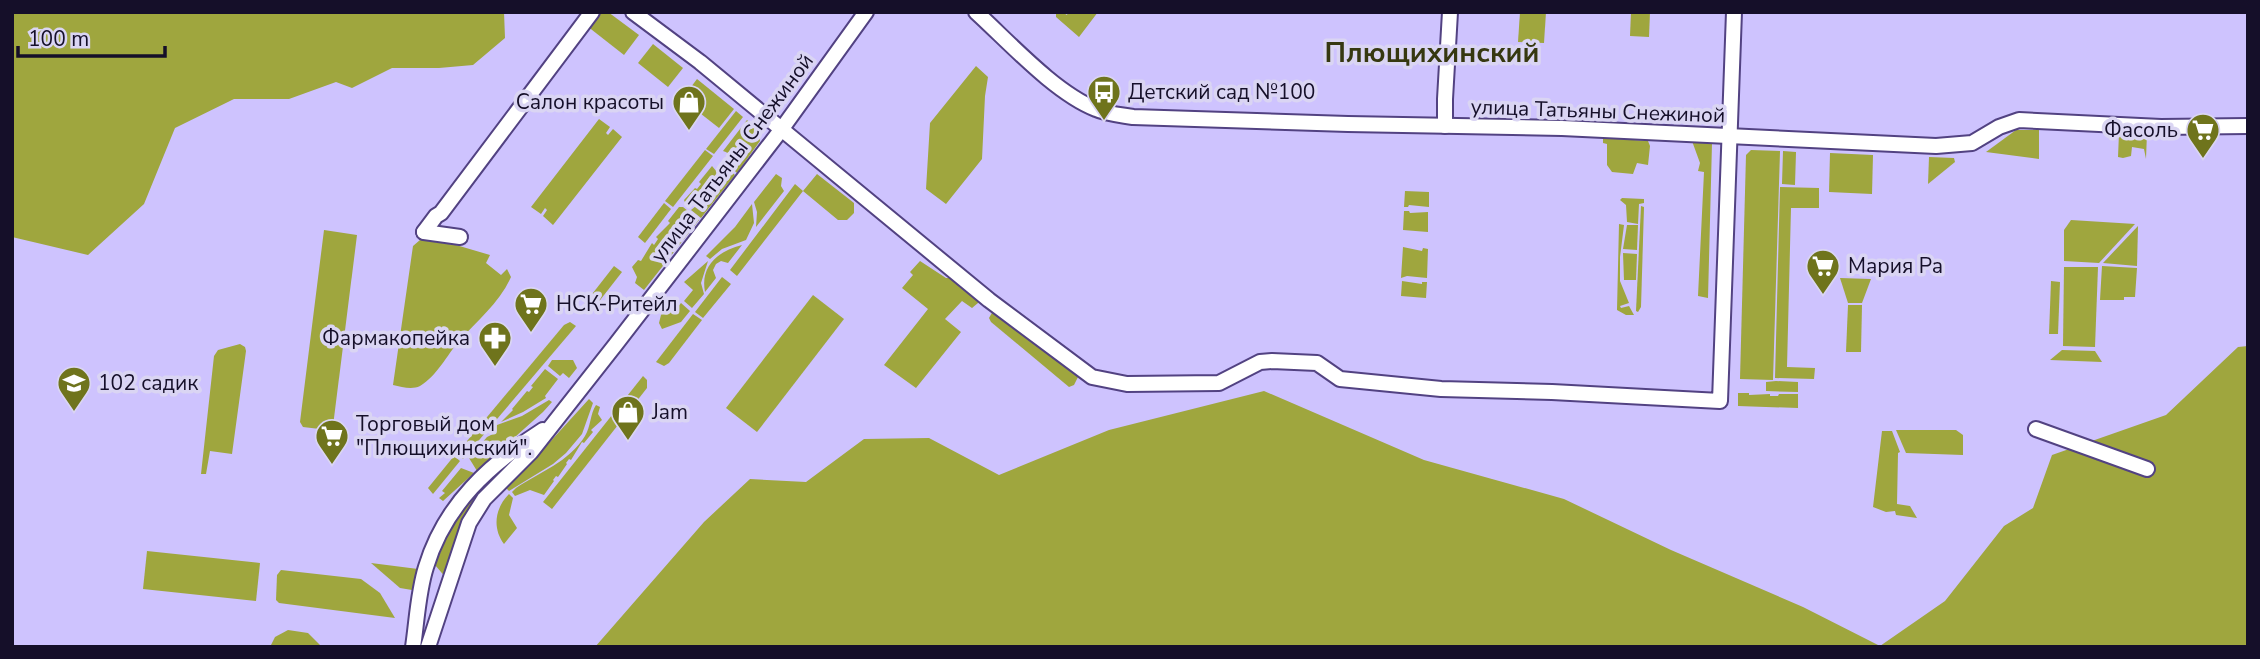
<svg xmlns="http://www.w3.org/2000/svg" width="2260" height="659" viewBox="0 0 2260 659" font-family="'Nunito Sans',sans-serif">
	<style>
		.green { fill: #9fa63e }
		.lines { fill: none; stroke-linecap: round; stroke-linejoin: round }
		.minor-casing { stroke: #524282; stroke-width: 18 }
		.minor { stroke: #fff; stroke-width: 14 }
		.labels { text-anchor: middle; stroke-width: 7; stroke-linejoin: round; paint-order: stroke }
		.poi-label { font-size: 21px; fill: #150f29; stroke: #dad5f3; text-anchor: start }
		.street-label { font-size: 21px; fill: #150f29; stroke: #dad5f3 }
		.district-label { font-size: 28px; font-weight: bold; fill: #363810; stroke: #dad5f3 }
	</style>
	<rect width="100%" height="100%" fill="#cec3fe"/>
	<!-- green -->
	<g class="green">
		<path d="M12,12H504L505,38L473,65L439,68H392L352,88L336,82L289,99H234L175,128L144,204L88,255L12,237Z"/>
		<path d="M597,12H608L639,35L624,55L587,26Z"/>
		<path d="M1056,12H1062L1067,15L1068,12H1098L1079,37L1056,17Z"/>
		<path d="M1520,12H1546L1544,43L1518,42Z"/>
		<path d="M1631,12H1650L1649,37L1630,36Z"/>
		<path d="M653,44L683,68L668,87L638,63Z"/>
		<path d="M976,66L988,77L985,96L982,159L946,204L926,189L930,123Z"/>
		<path d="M697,79L734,109L719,128L682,99Z"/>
		<path d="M736,111L743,117L714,154L706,149Z"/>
		<path d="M599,119L610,127L606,133L608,135L613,129L622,137L553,225L543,216L547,210L545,208L541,214L531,207Z"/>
		<path d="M747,120L758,131L760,141L737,173L732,168C735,160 731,153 723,151Z"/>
		<path d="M2115,129L2147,133L2146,159L2144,149L2132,147L2131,156L2123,158L2118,157L2119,133L2115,132Z"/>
		<path d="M2016,130H2039V159L1986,152Z"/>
		<path d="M1603,138L1648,141L1650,146L1648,165L1637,163L1633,174L1612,172L1607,165V144L1603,143Z"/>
		<path d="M1692,141L1712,143L1708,298L1698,296L1704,172L1698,171L1700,163Z"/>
		<path d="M705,150L713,156L673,207L665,201Z"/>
		<path d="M1751,150L1780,151L1773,380L1740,379L1746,155Z"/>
		<path d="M1783,151L1796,152L1795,185L1782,184Z"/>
		<path d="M1830,153L1873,155L1872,194L1829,192Z"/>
		<path d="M1929,157L1954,158L1955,162L1928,184Z"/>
		<path d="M712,166L717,172C710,187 702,199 687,207L684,200L695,188L697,189L701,184L699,182Z"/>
		<path d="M730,170L735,175L701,218L691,210L711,194L719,173Z"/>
		<path d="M776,174L782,178L781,186L784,191L756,227L757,212L754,202Z"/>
		<path d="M817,174L854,203V213L847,220H838L803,191L737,276L730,270L795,184L803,191Z"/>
		<path d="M1780,187L1819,188V208H1791L1787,367L1815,368L1814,379L1775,378Z"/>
		<path d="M1405,191L1429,192V207L1409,205L1408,207H1404Z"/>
		<path d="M1622,198L1644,199V203L1639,204L1638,224L1627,222L1626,205L1620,200Z"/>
		<path d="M664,203L671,209L645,243L638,237Z"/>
		<path d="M752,204L754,223L746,240L722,249L710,259L706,256L735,227Z"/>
		<path d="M1641,206L1644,207L1641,307L1638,312L1636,311Z"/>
		<path d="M679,207H683L699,220L644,290L635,283L637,277L632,267L638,260L641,261L652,243L654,245L658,239L656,237L670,223L668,221Z"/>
		<path d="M1404,211H1409L1410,213L1428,212V232L1403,230Z"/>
		<path d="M2071,220L2135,224L2099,263L2064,261V230Z"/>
		<path d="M1619,224L1624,225L1620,257V281L1629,303L1620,306L1621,308L1629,306L1634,315H1626L1617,310Z"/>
		<path d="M1627,225H1638L1637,250L1623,249Z"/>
		<path d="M2138,226L2137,266L2103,263Z"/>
		<path d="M324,230L357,235L333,426L328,430L303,427L300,422Z"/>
		<path d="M420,240L456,245L490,255L486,263L501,275L507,269L511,277C500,302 477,321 459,341C447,355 437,376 420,386C412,390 402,387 393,385L413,246Z"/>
		<path d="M742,245L728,263L721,261L716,264L713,270L716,278L705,292C700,266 718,251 742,245Z"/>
		<path d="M1403,247L1422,251L1423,248L1428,249L1427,278L1407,276L1401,278Z"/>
		<path d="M1623,253L1637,254L1636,280H1624Z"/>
		<path d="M708,261L701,283L704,294L692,308L684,301L693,290L684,282Z"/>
		<path d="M920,261L946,278H952L978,298V303L972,308L962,301L945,319L961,332L916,388L884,365L928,309L902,288L913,275L910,272Z"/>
		<path d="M614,266L622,272L590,313L582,307Z"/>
		<path d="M2102,266L2137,268L2135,297H2124V300H2100Z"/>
		<path d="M2064,267H2098L2095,347L2063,346Z"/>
		<path d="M722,277L731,284L703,318L695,312Z"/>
		<path d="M1840,278L1871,279L1862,303H1848Z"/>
		<path d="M1402,281L1422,284V282H1427L1426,298L1401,296Z"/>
		<path d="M2051,281L2060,282L2058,334H2049Z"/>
		<path d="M813,295L844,319L757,432L726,408Z"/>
		<path d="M681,303L690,311L681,322L662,329L659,323L661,315L668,305L675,310Z"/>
		<path d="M1848,305H1862L1861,352H1846Z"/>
		<path d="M993,311L1078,377L1074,385L1069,387L991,322L989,318Z"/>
		<path d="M693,314L702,320L669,363L664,366L656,362Z"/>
		<path d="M570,322L576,326L463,459L457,453L564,325Z"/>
		<path d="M240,344L245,347L246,351L232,454L210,451L206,474H201L214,356L218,350Z"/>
		<path d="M2248,346V647H595L704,522L750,479L806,482L864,439L929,438L999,475L1109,430L1264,391L1424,460L1564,499L1671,550L1803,607L1880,646L1945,601L2004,526L2033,508L2052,455L2166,415L2238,347Z"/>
		<path d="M2062,350L2095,351L2102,362L2050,360Z"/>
		<path d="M552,360H573L577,368L569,378L563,373L560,376L548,366Z"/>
		<path d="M545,369L558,379L545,396L546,398L523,412L501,422L513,410L512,409L527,391L529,392L533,387L531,386Z"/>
		<path d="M643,376L647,380V388L552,509L543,502Z"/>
		<path d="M1776,381L1798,382V392L1766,391V382Z"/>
		<path d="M1738,393H1749V395L1770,394V396H1778L1779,394H1798V408L1738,406Z"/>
		<path d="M589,399L593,403L582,434L566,453L553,464L509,491L505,487L549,443Z"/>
		<path d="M549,400L552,402L543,412L477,471L469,458L487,437L493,434L491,432L497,425L522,416Z"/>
		<path d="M596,405L600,407L598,414L602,420L591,430L593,432L584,443L582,442L571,460L569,459L566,463L567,464L558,477L556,476L553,480L554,481L544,495L530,490L515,496L512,492L516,488C540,472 569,462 585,436C591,426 590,414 596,405Z"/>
		<path d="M1896,430H1956L1963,435V455L1906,453Z"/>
		<path d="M1882,431H1892L1900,452L1898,453L1897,504L1910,506L1917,518L1896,515L1895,511L1886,512L1873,507Z"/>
		<path d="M521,453L476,499L463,519L447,579L435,565L455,517L469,497Z"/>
		<path d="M454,456L460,461L433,494L428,488Z"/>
		<path d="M461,468L474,473L443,501L439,498L445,493L442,491Z"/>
		<path d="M509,494L513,498L509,515L517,528L504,544C492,528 495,508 509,494Z"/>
		<path d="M147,551L260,563L256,601L143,589Z"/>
		<path d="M371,563L418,569L412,590L400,588Z"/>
		<path d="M281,570L361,579L380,593L395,618L279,603L276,600L277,575Z"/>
		<path d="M288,630L308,633L322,647H270L275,637Z"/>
	</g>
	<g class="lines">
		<defs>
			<g id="minor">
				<path d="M633,12L700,62L989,300L1092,377L1127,384L1219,383L1260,362L1272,361L1317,363L1340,379L1441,389L1552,392L1720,401L1734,12"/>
				<path d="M976,12C1009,42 1055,93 1096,109C1107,114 1121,115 1133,117L1348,124L1562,128L1936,146L1972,143L1999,127L2019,120L2161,127L2248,126"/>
				<path d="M1445,126V99L1450,12"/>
				<path d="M424,232L436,216L441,213L592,12"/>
				<path d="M424,232L460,237"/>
				<path d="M2036,429L2147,469"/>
				<path d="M413,647C417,620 418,592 426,567C445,504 490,464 543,430"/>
				<path d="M428,647L469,523L484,499L531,452L616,344L781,130L866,12"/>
			</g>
		</defs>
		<!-- minor casing -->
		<use href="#minor" class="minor-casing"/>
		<!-- minor -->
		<use href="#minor" class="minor"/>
	</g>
	<!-- icons -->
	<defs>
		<symbol id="bus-pin" viewBox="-11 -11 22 30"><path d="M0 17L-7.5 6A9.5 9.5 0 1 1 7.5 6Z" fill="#6f741c" stroke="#dad5f3"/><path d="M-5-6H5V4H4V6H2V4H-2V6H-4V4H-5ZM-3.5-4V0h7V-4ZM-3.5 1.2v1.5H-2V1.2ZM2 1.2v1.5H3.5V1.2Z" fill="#fff"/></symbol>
		<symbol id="shop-pin" viewBox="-11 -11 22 30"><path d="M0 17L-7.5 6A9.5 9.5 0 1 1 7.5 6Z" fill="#6f741c" stroke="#dad5f3"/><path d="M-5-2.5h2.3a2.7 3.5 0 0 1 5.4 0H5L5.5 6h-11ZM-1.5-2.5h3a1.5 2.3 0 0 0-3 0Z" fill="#fff"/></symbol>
		<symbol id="supermarket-pin" viewBox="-11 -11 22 30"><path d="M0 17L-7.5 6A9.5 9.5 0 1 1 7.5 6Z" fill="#6f741c" stroke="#dad5f3"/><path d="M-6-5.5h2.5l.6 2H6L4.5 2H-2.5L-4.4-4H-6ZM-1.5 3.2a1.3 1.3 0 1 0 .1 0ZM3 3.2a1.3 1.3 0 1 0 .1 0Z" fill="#fff"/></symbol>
		<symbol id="pharmacy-pin" viewBox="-11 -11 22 30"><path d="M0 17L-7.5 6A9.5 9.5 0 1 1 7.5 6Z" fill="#6f741c" stroke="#dad5f3"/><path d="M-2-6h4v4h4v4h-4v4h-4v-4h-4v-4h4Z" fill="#fff"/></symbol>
		<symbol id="school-pin" viewBox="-11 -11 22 30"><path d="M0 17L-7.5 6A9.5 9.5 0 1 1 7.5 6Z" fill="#6f741c" stroke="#dad5f3"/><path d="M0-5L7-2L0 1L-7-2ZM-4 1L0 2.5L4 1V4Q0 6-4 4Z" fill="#fff"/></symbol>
	</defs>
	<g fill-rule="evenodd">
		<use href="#bus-pin" x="1085" y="73" width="38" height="52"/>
		<use href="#shop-pin" x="670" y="83" width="38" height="52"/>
		<use href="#supermarket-pin" x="2184" y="111" width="38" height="52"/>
		<use href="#supermarket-pin" x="1804" y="247" width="38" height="52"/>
		<use href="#supermarket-pin" x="512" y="285" width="38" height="52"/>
		<use href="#pharmacy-pin" x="476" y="319" width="38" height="52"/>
		<use href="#school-pin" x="55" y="364" width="38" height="52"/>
		<use href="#shop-pin" x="609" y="393" width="38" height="52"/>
		<use href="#supermarket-pin" x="313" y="417" width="38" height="52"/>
	</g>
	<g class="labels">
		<!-- poi labels -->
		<g class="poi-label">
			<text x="1128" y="99">Детский сад №100</text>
			<text x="664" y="109" text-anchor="end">Салон красоты</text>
			<text x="2178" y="137" text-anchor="end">Фасоль</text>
			<text x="1848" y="273">Мария Ра</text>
			<text x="556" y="311">НСК-Ритейл</text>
			<text x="470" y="345" text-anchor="end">Фармакопейка</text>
			<text x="98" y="390">102 садик</text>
			<text x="652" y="419">Jam</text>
			<text x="356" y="431">Торговый дом<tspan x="356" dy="24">"Плющихинский".</tspan></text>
		</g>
		<!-- street labels -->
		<g class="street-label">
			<text transform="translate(1598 111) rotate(2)" y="7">улица Татьяны Снежиной</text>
			<text transform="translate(732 158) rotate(-53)" y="7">улица Татьяны Снежиной</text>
		</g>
		<!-- district labels -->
		<g class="district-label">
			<text x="1432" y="62">Плющихинский</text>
		</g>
	</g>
	<!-- border -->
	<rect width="2260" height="659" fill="none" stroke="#150f29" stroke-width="28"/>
	<!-- scale -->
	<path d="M18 46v10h147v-10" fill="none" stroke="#150f29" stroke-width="3.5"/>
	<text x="28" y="46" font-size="21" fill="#150f29" stroke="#dad5f3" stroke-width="5" paint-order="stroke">100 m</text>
</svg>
